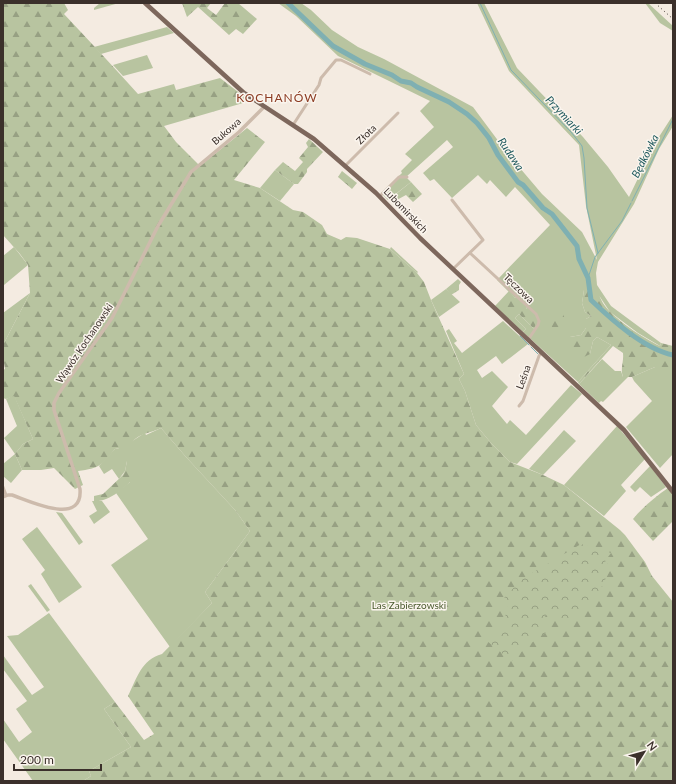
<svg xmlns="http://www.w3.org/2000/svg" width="676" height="784" viewBox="0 0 676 784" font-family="Lato,sans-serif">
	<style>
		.grass { fill: #b8c4a0 }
		.forest { fill: url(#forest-firs) }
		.park { fill: url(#park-crowns) }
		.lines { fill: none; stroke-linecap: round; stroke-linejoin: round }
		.stream { stroke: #7fb0b2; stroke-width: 1 }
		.river { stroke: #7fb0b2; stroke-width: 5 }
		.minor { stroke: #cdbbac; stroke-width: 3 }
		.tertiary { stroke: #cdbbac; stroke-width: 3.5 }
		.primary { stroke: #7d675c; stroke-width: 4.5 }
		.rail { stroke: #3b302b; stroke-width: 1; stroke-dasharray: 1 3; stroke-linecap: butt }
		.labels { text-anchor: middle; stroke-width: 3; stroke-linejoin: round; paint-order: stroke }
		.street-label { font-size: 10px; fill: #3b302b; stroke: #fbf5ee }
		.park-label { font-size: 10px; fill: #4a5a2e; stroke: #fbf5ee }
		.water-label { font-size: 11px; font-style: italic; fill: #1f5a5e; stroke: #fbf5ee }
		.quarter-label { font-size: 12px; letter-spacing: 1px; fill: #8c3b22; stroke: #fbf5ee }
	</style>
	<defs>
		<pattern id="forest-firs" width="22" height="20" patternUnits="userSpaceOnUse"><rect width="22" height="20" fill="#b8c4a0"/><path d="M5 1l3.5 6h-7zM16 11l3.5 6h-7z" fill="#97a083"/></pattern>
		<pattern id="park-crowns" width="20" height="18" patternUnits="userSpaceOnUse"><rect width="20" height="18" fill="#b8c4a0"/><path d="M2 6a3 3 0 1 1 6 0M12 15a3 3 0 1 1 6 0" fill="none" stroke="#97a083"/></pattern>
	</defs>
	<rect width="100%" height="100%" fill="#f4ebe1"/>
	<!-- grass -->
	<g class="grass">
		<path d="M100,3H119L94,10V8Z"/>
		<path d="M278,3H301L311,10L332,30L358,47L384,59L473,107L508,154L542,194L582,232L597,260L586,206L579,145L509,71L477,3H484L517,68L583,137L608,167L629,197L655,143L673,115V126L659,149L634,204L598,262L596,273L597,285L611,306L661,343L660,346L638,333L610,312L600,297L584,290L582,303L585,312L591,316L586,319V328L581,335L570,337L590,354L593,341L597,337L611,345L578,382L523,332L526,329L515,318L519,314L534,329L526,307L518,296L515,298L497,280L550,225L515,187L506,197L490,180L487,184L478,175L452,198L434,179L430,181L423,173L453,147L447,140L406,177L411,182L388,200L381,193L402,173L401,171L412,160L405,154L434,127L420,111L430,101L338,56L296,16Z"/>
		<path d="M645,3H648L673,26V31L660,23Z"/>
		<path d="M167,27L174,33L101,54L94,47Z"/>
		<path d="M147,55L153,68L123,76L113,65Z"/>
		<path d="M275,170L294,184L280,201L260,188Z"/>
		<path d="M14,247L28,265L4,285L3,283V256Z"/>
		<path d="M391,247L418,272L417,273L390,249Z"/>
		<path d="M446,289L460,302L439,317L431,300Z"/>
		<path d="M30,293L4,343L3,345V313Z"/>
		<path d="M503,321L528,344L502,364L496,356L477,370L482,378L492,371L508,387L492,406L507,424L510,420L526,435L571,385L582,394L517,464L510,462L491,443L476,425L465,391L459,379L464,374L446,331L449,329L457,341L454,343L462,353Z"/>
		<path d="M602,359L615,371H621L623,377H628L603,402L601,401L599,403L579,384Z"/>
		<path d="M655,367H673V454L660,468L626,427L652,401L634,381L632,377Z"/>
		<path d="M14,395L33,439L23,444L15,454L22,470L11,483L3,476V464L15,454L4,438L17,426L6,399Z"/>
		<path d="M617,426L645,459L621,485L626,491L604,516L564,485Z"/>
		<path d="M161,428L186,457L235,510L250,531L205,592L212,603L170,647L111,565L148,539L116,493L130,482L127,461L125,471L119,479L112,469L104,474L99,466L115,449C124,448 136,438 145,433L146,435Z"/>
		<path d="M564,430L576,441L543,475L529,469Z"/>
		<path d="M650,466L666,487L651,497L640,487L635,492L630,487Z"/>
		<path d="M92,501H102L110,512L94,524L89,516L97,511Z"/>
		<path d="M56,512L62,513L83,542L79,545Z"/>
		<path d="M37,527L82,587L59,603L41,574L45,570L22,539Z"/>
		<path d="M31,584L50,610L47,612L28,586Z"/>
		<path d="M49,613L115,702L104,709L131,747L89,771L91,776L83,781H33L3,739V719L19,742L32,732L16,709L27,701L3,669V655L32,695L44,687L7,636L18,635Z"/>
	</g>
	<!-- forest -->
	<g class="forest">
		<path d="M3,3H64L68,10L64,14C89,41 114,67 138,94L174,84L176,90L220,78L250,101L164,126L176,142L200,166L247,128L265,142L234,180L260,188L293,210L303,212L322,225L327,234L341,240L346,237L357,238L390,249L417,273L424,282L431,300L464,374L459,379L465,391L476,425L491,443L510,462L543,475L564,485L620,530L625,535L645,562L652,576L673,602V781H83L91,776L89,771L131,747L104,709L115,702L144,740L154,734L128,696C137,678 141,660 162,654L212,603L205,592L250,531L235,510L186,457L161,428C146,435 135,433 128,449L123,451L119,448L115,449C101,466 100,468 78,471L83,485L75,489L54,468L41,470H22L15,454L23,444L33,439L14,396L6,399L3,398V370L5,369L3,357L4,343L30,293L28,265L20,254L3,235Z"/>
		<path d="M182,3H211L207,8L216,15L225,3H238L257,19L243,34L236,29L229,35L198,7L187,17Z"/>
		<path d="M309,139L323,152L307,169V172L298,184H294L275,170L283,162L295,171L303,162L299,158L308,147L306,143Z"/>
		<path d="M411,182L422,194L413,202L406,195L393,202L391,198Z"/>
		<path d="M458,279L461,282L459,285V290L451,295L446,289Z"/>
		<path d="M591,282C598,289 599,298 605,306C616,320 643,338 660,346L661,343L673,346V367H655L632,377H623C620,368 624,362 623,353L613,346L579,384L578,382L611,345L597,337L593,341L590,354L584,357L566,343L570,337L581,335L586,328V319L591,316L585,312L582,303L584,290Z"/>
		<path d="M509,291L515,298L518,296L527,305L526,308C535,316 539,316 534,329L519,314L515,318L526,329L523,332L495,306Z"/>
		<path d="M562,311L567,325L552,343L547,339L556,315Z"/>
		<path d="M130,460L134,477C127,487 107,503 94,501V496L103,494L123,475L125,471L127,461Z"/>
		<path d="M668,488L673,493V521L653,541L633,519C643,507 655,497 668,488Z"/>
	</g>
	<!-- park -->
	<g class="park">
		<path d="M342,171L357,183L352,189L338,177Z"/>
		<path d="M581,544L611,553L605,561L611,568L595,600L581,612L563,624L558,613L546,615L543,621V627L548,631L526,647L512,661L487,641L498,632L505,618L508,602L504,598L522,579Z"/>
	</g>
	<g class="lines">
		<!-- stream -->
		<g class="stream">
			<path d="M480,3L511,70L571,132L579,142L582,146L584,158L587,208L598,253"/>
			<path d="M632,201L673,119"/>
			<path d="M588,278L595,257L622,221L631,203"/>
			<path d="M520,336L529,345"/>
			<path d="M531,347L538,354"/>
		</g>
		<!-- river -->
		<path class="river" d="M288,3L333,46L365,64L392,75L401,81L411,83L417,87L449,102L467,114L477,123L489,138L498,155L518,182L523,185L543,208L552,214L577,246L579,259L588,278L591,300C612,320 644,349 673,355"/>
		<!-- minor -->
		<g class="minor">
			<path d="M293,125L319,85L321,78L336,60H341L370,74"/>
			<path d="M345,166L398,113"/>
			<path d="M380,196L399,177H407"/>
			<path d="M452,200L483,240L453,269"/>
			<path d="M470,253L536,314L539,321L538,325L528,340"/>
			<path d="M519,406L523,401L539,356L541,353"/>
			<path d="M3,487L6,495"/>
		</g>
		<!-- tertiary -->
		<path class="tertiary" d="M3,497L8,495H12C30,501 83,527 80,489L54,410V403L59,393L112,318L158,226L191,172L239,132L264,107"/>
		<!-- primary -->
		<path class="primary" d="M145,3L244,93L314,139L376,193L420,238L624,430L673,492"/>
		<!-- rail -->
		<path class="rail" d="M655,3L673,19"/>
	</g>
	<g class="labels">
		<!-- street labels -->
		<g class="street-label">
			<text transform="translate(226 131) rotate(-41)" y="4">Bukowa</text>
			<text transform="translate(366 134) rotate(-45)" y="4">Złota</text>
			<text transform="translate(406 210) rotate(46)" y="4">Lubomirskich</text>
			<text transform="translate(519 288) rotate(44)" y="4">Tęczowa</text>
			<text transform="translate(84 343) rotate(-56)" y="4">Wąwóz Kochanowski</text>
			<text transform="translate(523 377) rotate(-70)" y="4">Leśna</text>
		</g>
		<!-- park labels -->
		<g class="park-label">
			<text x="409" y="609">Las Zabierzowski</text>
		</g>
		<!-- water labels -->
		<g class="water-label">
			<text transform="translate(564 115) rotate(47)" y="4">Przymiarki</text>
			<text transform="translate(511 154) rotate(56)" y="4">Rudawa</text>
			<text transform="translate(645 156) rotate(-63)" y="4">Będkówka</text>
		</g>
		<!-- quarter labels -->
		<g class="quarter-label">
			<text x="277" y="102">KOCHANÓW</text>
		</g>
	</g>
	<!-- border -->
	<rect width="676" height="784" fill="none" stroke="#3b302b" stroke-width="8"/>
	<!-- north arrow -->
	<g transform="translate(644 752) rotate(53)" stroke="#fbf5ee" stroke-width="3" paint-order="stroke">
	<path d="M0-3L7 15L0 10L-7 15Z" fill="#3b302b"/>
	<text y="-6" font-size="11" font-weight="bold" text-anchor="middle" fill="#3b302b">N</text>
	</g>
	<!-- scale -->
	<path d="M14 764v6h87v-6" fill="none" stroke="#3b302b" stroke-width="2"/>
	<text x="20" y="764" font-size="12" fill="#3b302b" stroke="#fbf5ee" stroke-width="3" paint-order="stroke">200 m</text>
</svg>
